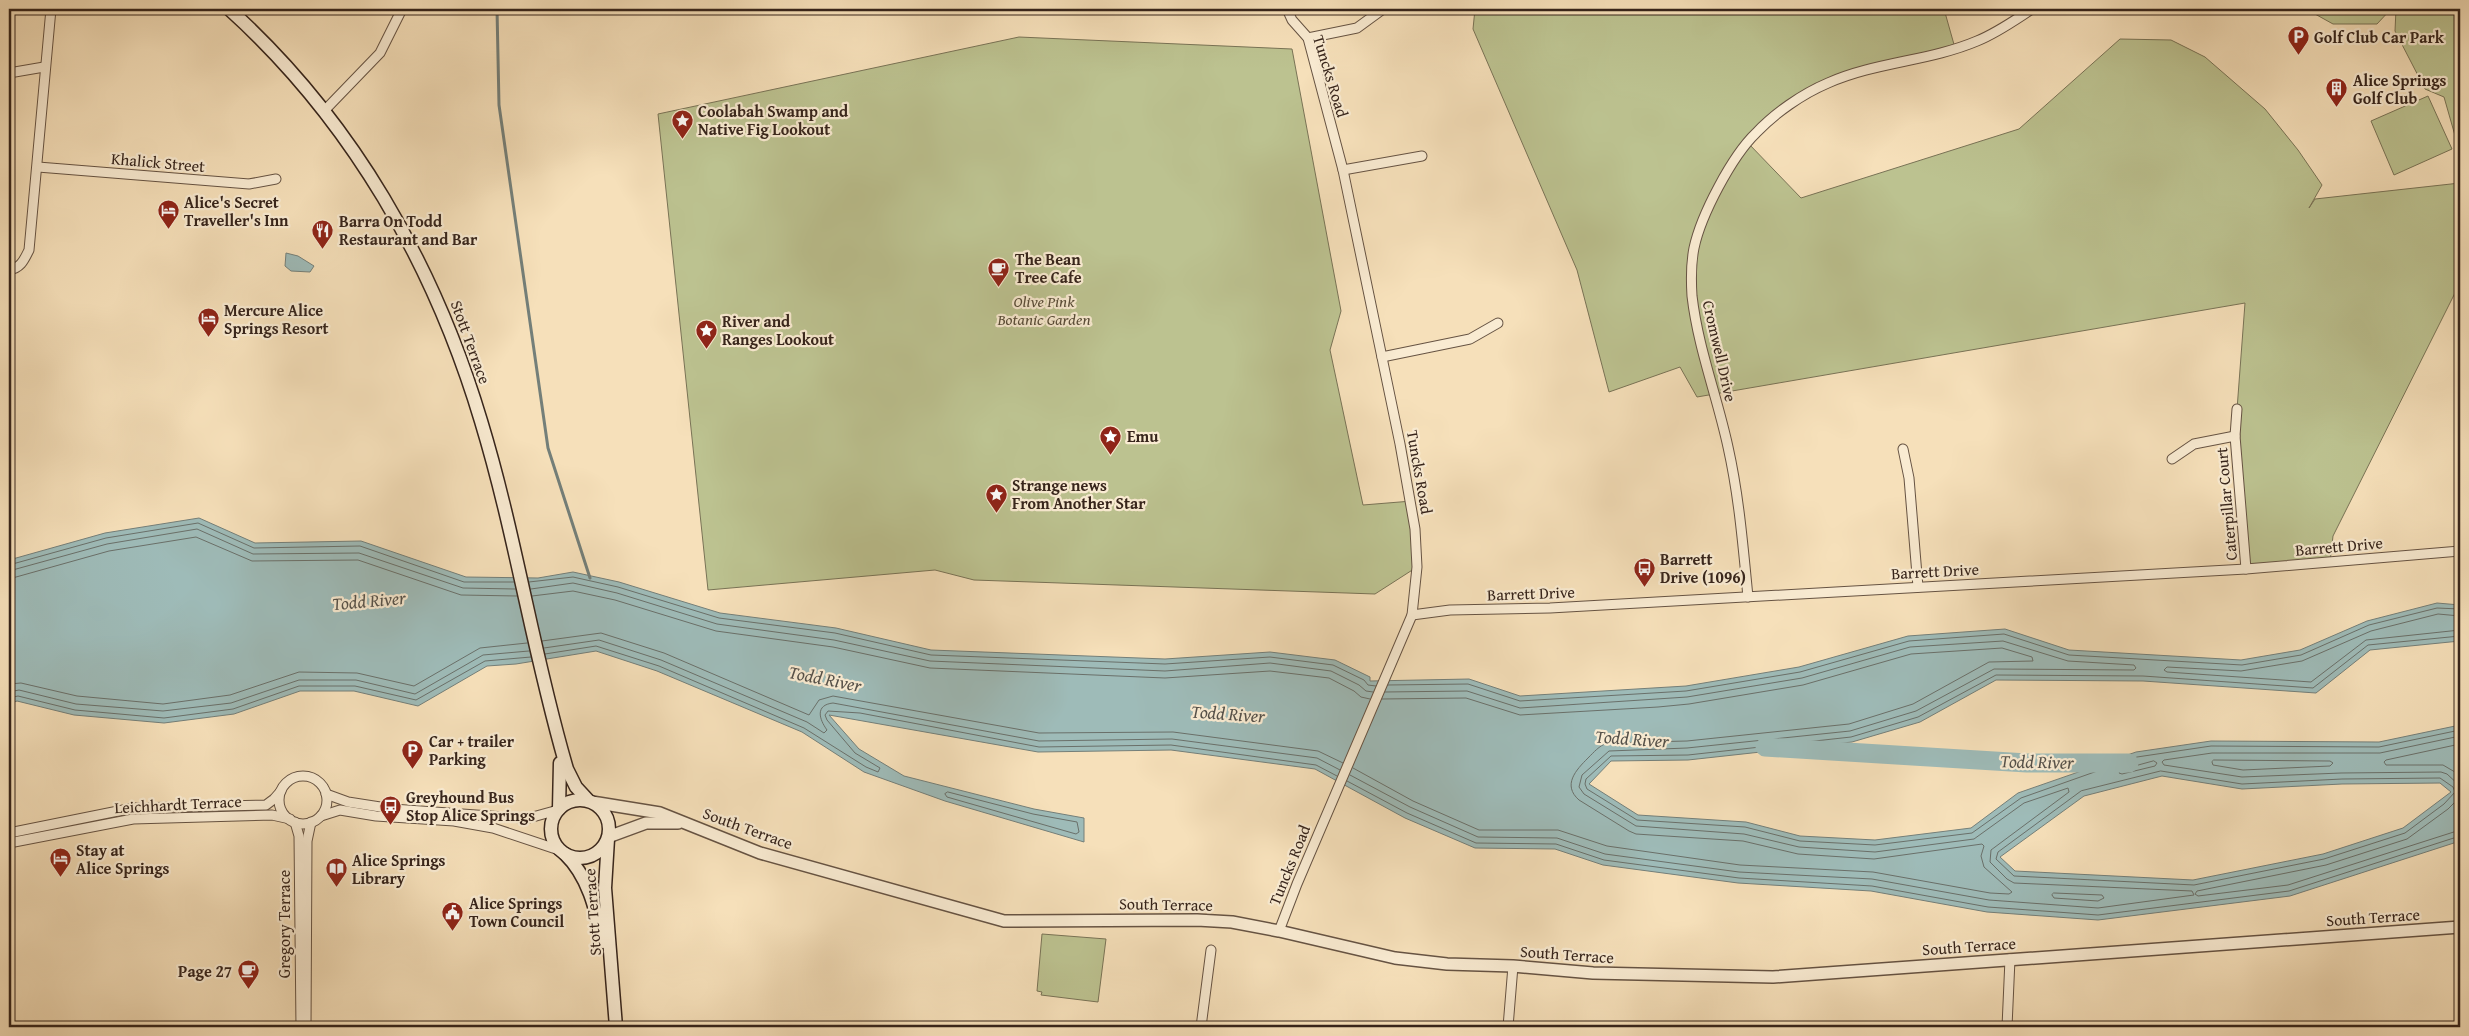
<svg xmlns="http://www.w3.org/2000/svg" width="2469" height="1036" viewBox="0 0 2469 1036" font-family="'Gentium Book Plus',serif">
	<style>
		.green { fill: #bcc290; stroke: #797356 }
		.water { fill: #9ebbb8; stroke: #747f79; fill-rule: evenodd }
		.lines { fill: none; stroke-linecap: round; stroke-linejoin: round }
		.shore { stroke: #6a706a; stroke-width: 1 }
		.stream { stroke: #747f79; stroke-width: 3 }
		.river { stroke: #9ebbb8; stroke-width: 19 }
		.minor-casing { stroke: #665343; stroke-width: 11 }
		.tertiary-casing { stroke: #665343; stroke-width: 14 }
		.secondary-casing { stroke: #36241b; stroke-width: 15 }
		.minor { stroke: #f9ebd2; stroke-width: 9 }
		.tertiary { stroke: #f9ebd2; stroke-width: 11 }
		.secondary { stroke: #f9ebd2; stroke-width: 12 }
		.labels { text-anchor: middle; stroke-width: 4.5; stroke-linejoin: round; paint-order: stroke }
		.poi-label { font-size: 16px; font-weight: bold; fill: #36241b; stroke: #f9ebd2; text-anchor: start }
		.street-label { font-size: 16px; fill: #36241b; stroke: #f9ebd2 }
		.park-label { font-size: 16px; font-style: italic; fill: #584c38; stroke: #f9ebd2 }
		.water-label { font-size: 18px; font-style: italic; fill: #55514a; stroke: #f9ebd2 }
	</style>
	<rect width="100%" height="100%" fill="#f6e0ba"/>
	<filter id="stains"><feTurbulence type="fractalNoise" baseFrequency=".004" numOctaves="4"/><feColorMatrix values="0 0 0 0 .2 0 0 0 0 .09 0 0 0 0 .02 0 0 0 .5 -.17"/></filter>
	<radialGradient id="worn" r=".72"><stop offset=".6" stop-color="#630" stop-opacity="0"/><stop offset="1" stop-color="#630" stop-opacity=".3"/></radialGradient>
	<!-- green -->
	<g class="green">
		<path d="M1475,9H1944L1955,48L1870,69L1811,92L1748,143L1801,198L2019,129L2120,39L2171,40L2205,57L2265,109L2298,150L2322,185L2309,208L2315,199L2460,183V283L2333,536L2330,562L2246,569L2235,436L2245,303L1697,397L1680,367L1609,392L1577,270L1473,29Z"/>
		<path d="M2306,9H2391L2377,24H2333Z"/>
		<path d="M2396,9H2460V153L2444,97L2425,89L2395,31Z"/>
		<path d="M1019,37L1292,49L1341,311L1330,350L1363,505L1412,501L1417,567L1375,594L974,580L935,570L708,590L658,114Z"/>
		<path d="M2428,96L2452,149L2394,175L2371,121Z"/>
		<path d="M1042,934L1106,939L1098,1002L1041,995L1042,992L1037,991Z"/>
	</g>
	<!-- water -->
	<g class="water">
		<path d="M286,253L298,256L314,266L310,272L291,271L285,266Z"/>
		<path d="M199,518L255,543L361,541L466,577L538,578L573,572L619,582L720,613L836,628L931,650L1165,659L1270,652L1335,660L1370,677V681L1469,679L1520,696L1686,686L1799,667L1908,636L2005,629L2069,650L2241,660L2300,650L2367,621L2437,603L2460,605V641L2370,650L2316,693L2143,681L1996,680L1920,722L1852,742L1688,760L1611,761L1589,784L1638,815L1746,822L1800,836L1875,840L1971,828L2018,793L2136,752L2211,741L2379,742L2460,725V841L2290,896L2098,920L1987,912L1871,891L1738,883L1603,865L1555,849L1475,848L1405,818L1315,769L1171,750L1038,752L829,715L859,749L904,776L1034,809L1084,818V842L945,801L864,772L802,732L657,671L596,651L516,664L487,666L418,706L354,691H300L234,714L164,723L74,715L17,701L9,704V560L105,533ZM2162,776L2242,789L2342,784L2440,783L2451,792L2403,828L2323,854L2193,880L2015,871L2000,857L2084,796Z"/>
	</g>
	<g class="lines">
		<!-- shore -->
		<g class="shore">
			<path d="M9,565L106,538L198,523L254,548L360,546L464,582H514"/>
			<path d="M9,571L107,544L197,529L253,554L359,553L463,588L515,589"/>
			<path d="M9,579L109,551L196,537L252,561L358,560L461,595L517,596"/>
			<path d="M529,582L573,577L618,587L719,618L835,633L931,655L1165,664L1270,657L1333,665L1364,680L1368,685L1376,686"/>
			<path d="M531,589L573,583L617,593L717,624L834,640L930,661L1165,671L1270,663L1331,671L1359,685L1366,691L1373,692"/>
			<path d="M532,596L573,591L615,600L716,631L833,647L930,668L1165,678L1270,671L1329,678L1354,691L1361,697L1370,699"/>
			<path d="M2460,616L2438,614L2371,631L2302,661L2241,671L2167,667L2164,670L2167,672L2311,682L2366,640L2460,630"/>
			<path d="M2460,636L2368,645L2313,688L2143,676L1996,675L1918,717L1851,737L1688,755L1611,756L1586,779L1585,784L1587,789L1637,820L1745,827L1800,841L1875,845L1972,833L2021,798L2137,757L2211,746L2379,747L2460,730"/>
			<path d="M542,641L601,633L664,653L809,715L819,700L833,696L1039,733L1173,732L1318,751L1343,763"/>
			<path d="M544,648L599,640L661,660L807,722L824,733L827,730C819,719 815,705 833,703L1039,741L1172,739L1317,758L1340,770"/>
			<path d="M545,654L596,646L659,666L804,728L866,767L878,772L880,768L855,753L827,720L825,715L828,711L860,713L1039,747L1171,745L1316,765L1337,776"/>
			<path d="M9,684L21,683L77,696L163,704L230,695L299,672L357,673L414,686L480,648L527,643"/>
			<path d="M1388,685L1468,684L1520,701L1686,691L1800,672L1909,641L2004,634L2069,655L2242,665L2301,655L2369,625L2437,608L2460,609"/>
			<path d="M9,692L19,690L76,704L163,711L231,703L299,680H356L415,694L483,655L529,651"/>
			<path d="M9,698L18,696L75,710L164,718L233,709L299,686H355L416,700L485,661L531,657"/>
			<path d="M2460,736L2380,753H2212L2164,760L2162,762L2164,765L2242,777L2341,773L2441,772L2447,774L2460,786"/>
			<path d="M2460,744L2386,760L2384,762L2386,765H2443L2460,775"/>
			<path d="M2214,760L2330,761L2333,763L2330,766L2243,770L2213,765L2212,762Z"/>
			<path d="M2154,761L2157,763L2155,766L2122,774L2119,773L2121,770Z"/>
			<path d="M1353,768L1413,801L1479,830H1558L1607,846L1740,865L1873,872L1990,893L2009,894L2012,892L1984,867L1981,856L1984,846L1982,844L1874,859L1798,854L1743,841L1636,834L1629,831L1579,800C1562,785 1576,770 1588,758C1594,752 1599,746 1607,743L1687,741L1849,724L1913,704L1989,662L2033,661L2032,657L2002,648L1911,654L1803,685L1689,704L1658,707L1520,715L1466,698L1382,699"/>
			<path d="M2161,771L2242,784L2342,779L2440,778L2453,787L2455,792L2444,804L2405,833L2324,859L2194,885L2014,876L1996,859L1998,852L2081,791Z"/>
			<path d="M1350,775L1410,807L1478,837L1557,838L1605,854L1739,872L1872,879L1989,900L2098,908L2194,895L2192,891L2014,883L2007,879L1990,862L1991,850L2069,792L2068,788L2024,803L1974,839L1875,852L1799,847L1744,834L1636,826L1584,794L1579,787L1582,775L1609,751L1687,748L1850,731L1916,711L1994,669L2134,670L2136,668L2134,665L2068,661L2003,641L1910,647L1802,678L1687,697L1520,708L1467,691L1385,692"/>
			<path d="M1347,781L1407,813L1476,843L1556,844L1604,860L1739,878L1872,886L1988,907L2098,915L2289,891L2460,836"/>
			<path d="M948,792L1033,814L1077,822L1079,832L1076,834L947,797L945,794Z"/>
			<path d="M2460,797L2448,809L2407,839L2326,865L2197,891L2195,894L2198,896L2288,885L2460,830"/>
			<path d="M2054,893L2102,895L2104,898L2098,901L2054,898L2052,895Z"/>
		</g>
		<!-- stream -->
		<path class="stream" d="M497,9L499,105L548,448L590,578"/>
		<!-- river -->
		<path class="river" d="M1765,747L2027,763H2129"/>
		<defs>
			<g id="minor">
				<path d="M1308,38L1357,28L1383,9"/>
				<path d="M9,73L44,67"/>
				<path d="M325,110L380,53L402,9"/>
				<path d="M38,167L249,184L276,179"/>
				<path d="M1343,170L1422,156"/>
				<path d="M9,270C21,268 24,260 29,250L51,9"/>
				<path d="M1382,357L1470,339L1498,323"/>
				<path d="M2237,409L2235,436L2246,569"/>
				<path d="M1903,449L1909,478L1918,587"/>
				<path d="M2172,459L2194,444L2235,436"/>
				<path d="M1748,597C1743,546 1739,496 1728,447C1717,396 1698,348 1692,296C1691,280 1691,263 1694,248C1701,215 1732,156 1756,133C1775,113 1802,94 1828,83C1875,62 1930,61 1977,41C1997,33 2015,20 2032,9"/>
				<path d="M1412,615L1450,610L1550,608L2246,569L2460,551"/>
				<circle cx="303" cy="800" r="24"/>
				<path d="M326,794L348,802L393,809L504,817L529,818L558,810"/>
				<path d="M321,816L340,810L376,816L454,821L493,828L562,851"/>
				<path d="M295,822L299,836L301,1027"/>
				<path d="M9,833L133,808L266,805L274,799L281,791"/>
				<path d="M9,843L133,819L272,815L290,819"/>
				<path d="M1279,931L1297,884L1412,615L1417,567L1415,529L1400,444L1343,170L1308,38L1292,20L1287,9"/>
				<path d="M306,1027L307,841L311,822"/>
				<path d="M1201,1027L1211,950"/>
				<path d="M1508,1027L1513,966"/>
				<path d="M2007,1027L2010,959"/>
			</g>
			<g id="tertiary">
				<path d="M592,802L660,813L760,853L1004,921L1197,920L1232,922L1279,931L1395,958L1447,964L1513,966L1593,973L1773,977L2460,927"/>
				<path d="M608,837L646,823H678"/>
			</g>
			<g id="secondary">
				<path d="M229,9C352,120 434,264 481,421C516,536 533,654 567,769L576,787L588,800"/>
				<circle cx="580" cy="829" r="29"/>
				<path d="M559,809L560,763"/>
				<path d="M608,839L605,888L616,1027"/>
				<path d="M565,854C589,877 596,911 603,942"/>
			</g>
		</defs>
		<!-- minor casing -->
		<use href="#minor" class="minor-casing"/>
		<!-- tertiary casing -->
		<use href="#tertiary" class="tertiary-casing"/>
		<!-- secondary casing -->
		<use href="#secondary" class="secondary-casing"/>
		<!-- minor -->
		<use href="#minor" class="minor"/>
		<!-- tertiary -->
		<use href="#tertiary" class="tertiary"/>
		<!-- secondary -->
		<use href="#secondary" class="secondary"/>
	</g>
	<!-- icons -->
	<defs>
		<symbol id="parking-pin" viewBox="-11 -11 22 30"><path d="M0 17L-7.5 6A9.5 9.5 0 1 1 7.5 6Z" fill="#8f2418" stroke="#f9ebd2"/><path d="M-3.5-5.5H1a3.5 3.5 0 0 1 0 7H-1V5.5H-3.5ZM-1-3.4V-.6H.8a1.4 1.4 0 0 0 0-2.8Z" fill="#fff"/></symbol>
		<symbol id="building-pin" viewBox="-11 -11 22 30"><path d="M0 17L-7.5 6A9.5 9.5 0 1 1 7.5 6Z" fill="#8f2418" stroke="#f9ebd2"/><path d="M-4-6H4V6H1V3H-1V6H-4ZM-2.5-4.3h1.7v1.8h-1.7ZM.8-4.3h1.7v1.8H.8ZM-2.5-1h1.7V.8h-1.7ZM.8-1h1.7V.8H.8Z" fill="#fff"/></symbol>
		<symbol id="sight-pin" viewBox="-11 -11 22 30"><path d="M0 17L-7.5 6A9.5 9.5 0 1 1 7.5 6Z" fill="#8f2418" stroke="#f9ebd2"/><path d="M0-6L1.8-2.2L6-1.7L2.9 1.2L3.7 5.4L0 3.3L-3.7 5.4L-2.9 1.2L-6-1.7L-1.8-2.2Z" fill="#fff"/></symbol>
		<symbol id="hotel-pin" viewBox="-11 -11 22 30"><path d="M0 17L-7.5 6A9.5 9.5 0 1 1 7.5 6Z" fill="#8f2418" stroke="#f9ebd2"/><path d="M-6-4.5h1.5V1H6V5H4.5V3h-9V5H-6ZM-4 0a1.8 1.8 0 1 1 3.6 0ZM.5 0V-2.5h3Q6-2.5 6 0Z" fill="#fff"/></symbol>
		<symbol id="restaurant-pin" viewBox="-11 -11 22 30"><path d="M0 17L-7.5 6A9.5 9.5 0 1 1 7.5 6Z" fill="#8f2418" stroke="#f9ebd2"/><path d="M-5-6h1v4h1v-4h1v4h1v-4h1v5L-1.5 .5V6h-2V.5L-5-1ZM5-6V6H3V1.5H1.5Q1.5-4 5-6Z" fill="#fff"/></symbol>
		<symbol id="cafe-pin" viewBox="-11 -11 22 30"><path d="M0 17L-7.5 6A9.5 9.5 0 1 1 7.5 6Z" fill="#8f2418" stroke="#f9ebd2"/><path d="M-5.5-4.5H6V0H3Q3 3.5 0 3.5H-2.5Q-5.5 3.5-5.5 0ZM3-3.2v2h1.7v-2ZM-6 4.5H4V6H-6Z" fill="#fff"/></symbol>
		<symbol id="bus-pin" viewBox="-11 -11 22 30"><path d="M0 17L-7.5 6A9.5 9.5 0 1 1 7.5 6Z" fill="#8f2418" stroke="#f9ebd2"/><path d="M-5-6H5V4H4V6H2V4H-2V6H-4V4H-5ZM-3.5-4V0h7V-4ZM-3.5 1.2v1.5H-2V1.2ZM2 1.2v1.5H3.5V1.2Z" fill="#fff"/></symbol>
		<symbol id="library-pin" viewBox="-11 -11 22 30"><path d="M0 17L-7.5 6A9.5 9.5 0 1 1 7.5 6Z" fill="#8f2418" stroke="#f9ebd2"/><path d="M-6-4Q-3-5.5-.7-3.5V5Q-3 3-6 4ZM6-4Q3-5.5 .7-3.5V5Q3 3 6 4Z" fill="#fff"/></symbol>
		<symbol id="civic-pin" viewBox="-11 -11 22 30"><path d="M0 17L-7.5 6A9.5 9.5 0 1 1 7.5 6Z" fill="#8f2418" stroke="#f9ebd2"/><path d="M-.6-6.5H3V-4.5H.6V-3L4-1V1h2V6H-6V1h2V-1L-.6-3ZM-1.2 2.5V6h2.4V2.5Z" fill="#fff"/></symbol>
	</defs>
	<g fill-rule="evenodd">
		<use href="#parking-pin" x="2286" y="24" width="25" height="34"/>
		<use href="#building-pin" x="2324" y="76" width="25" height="34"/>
		<use href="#sight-pin" x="670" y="108" width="25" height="34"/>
		<use href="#hotel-pin" x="156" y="198" width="25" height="34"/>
		<use href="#restaurant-pin" x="310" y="218" width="25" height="34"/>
		<use href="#cafe-pin" x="986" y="256" width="25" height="34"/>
		<use href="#hotel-pin" x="196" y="306" width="25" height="34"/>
		<use href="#sight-pin" x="694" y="318" width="25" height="34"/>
		<use href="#sight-pin" x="1098" y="424" width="25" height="34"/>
		<use href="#sight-pin" x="984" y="482" width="25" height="34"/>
		<use href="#bus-pin" x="1632" y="556" width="25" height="34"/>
		<use href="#parking-pin" x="400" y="738" width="25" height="34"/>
		<use href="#bus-pin" x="378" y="794" width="25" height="34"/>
		<use href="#hotel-pin" x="48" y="846" width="25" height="34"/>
		<use href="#library-pin" x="324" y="856" width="25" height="34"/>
		<use href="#civic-pin" x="440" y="900" width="25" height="34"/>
		<use href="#cafe-pin" x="236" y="958" width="25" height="34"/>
	</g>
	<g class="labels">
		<!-- poi labels -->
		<g class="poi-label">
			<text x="2314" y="43">Golf Club Car Park</text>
			<text x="2353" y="86">Alice Springs<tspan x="2353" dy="18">Golf Club</tspan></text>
			<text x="698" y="117">Coolabah Swamp and<tspan x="698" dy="18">Native Fig Lookout</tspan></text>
			<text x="184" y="208">Alice's Secret<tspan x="184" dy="18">Traveller's Inn</tspan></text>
			<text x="339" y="227">Barra On Todd<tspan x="339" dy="18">Restaurant and Bar</tspan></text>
			<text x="1015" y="265">The Bean<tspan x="1015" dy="18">Tree Cafe</tspan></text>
			<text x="224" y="316">Mercure Alice<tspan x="224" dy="18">Springs Resort</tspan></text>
			<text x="722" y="327">River and<tspan x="722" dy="18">Ranges Lookout</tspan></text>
			<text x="1127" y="442">Emu</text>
			<text x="1012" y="491">Strange news<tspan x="1012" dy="18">From Another Star</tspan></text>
			<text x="1660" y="565">Barrett<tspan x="1660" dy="18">Drive (1096)</tspan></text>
			<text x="429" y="747">Car + trailer<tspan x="429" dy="18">Parking</tspan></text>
			<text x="406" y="803">Greyhound Bus<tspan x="406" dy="18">Stop Alice Springs</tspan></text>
			<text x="76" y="856">Stay at<tspan x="76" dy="18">Alice Springs</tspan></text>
			<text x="352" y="866">Alice Springs<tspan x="352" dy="18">Library</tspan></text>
			<text x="469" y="909">Alice Springs<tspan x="469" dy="18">Town Council</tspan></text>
			<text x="232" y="977" text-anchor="end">Page 27</text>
		</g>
		<!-- street labels -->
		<g class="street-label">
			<text transform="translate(1331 76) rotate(73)" y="6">Tuncks Road</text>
			<text transform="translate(158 162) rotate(5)" y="6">Khalick Street</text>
			<text transform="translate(471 342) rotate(70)" y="6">Stott Terrace</text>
			<text transform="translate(1720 351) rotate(77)" y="6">Cromwell Drive</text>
			<text transform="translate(1420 472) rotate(80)" y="6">Tuncks Road</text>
			<text transform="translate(2226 504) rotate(-95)" y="6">Caterpillar Court</text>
			<text transform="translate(2339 546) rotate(-5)" y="6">Barrett Drive</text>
			<text transform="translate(1935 571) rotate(-3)" y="6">Barrett Drive</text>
			<text transform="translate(1531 593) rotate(-2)" y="6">Barrett Drive</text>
			<text transform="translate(178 804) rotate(-3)" y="6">Leichhardt Terrace</text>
			<text transform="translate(748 828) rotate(20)" y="6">South Terrace</text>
			<text transform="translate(1289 865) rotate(-68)" y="6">Tuncks Road</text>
			<text transform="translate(1166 904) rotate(1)" y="6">South Terrace</text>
			<text transform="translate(592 912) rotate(-94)" y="6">Stott Terrace</text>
			<text transform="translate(2373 917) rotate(-4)" y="6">South Terrace</text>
			<text transform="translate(284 924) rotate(-90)" y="6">Gregory Terrace</text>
			<text transform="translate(1969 946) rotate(-4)" y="6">South Terrace</text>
			<text transform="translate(1567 954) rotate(4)" y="6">South Terrace</text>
		</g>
		<!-- park labels -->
		<g class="park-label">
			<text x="1044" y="307">Olive Pink<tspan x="1044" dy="18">Botanic Garden</tspan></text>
		</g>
		<!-- water labels -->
		<g class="water-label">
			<text transform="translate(369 601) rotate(-5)" y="6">Todd River</text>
			<text transform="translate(825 679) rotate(11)" y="6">Todd River</text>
			<text transform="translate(1228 714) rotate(4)" y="6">Todd River</text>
			<text transform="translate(1632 739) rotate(4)" y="6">Todd River</text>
			<text transform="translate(2037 762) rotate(1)" y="6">Todd River</text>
		</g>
	</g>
	<!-- margin -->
	<rect width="2469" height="1036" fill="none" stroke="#f6e0ba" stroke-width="30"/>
	<rect x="10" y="10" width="2449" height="1016" fill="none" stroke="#36241b" stroke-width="2.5"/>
	<rect x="15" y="15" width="2439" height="1006" fill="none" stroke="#36241b"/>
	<rect width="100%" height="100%" filter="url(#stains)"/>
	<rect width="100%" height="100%" fill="url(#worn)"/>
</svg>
